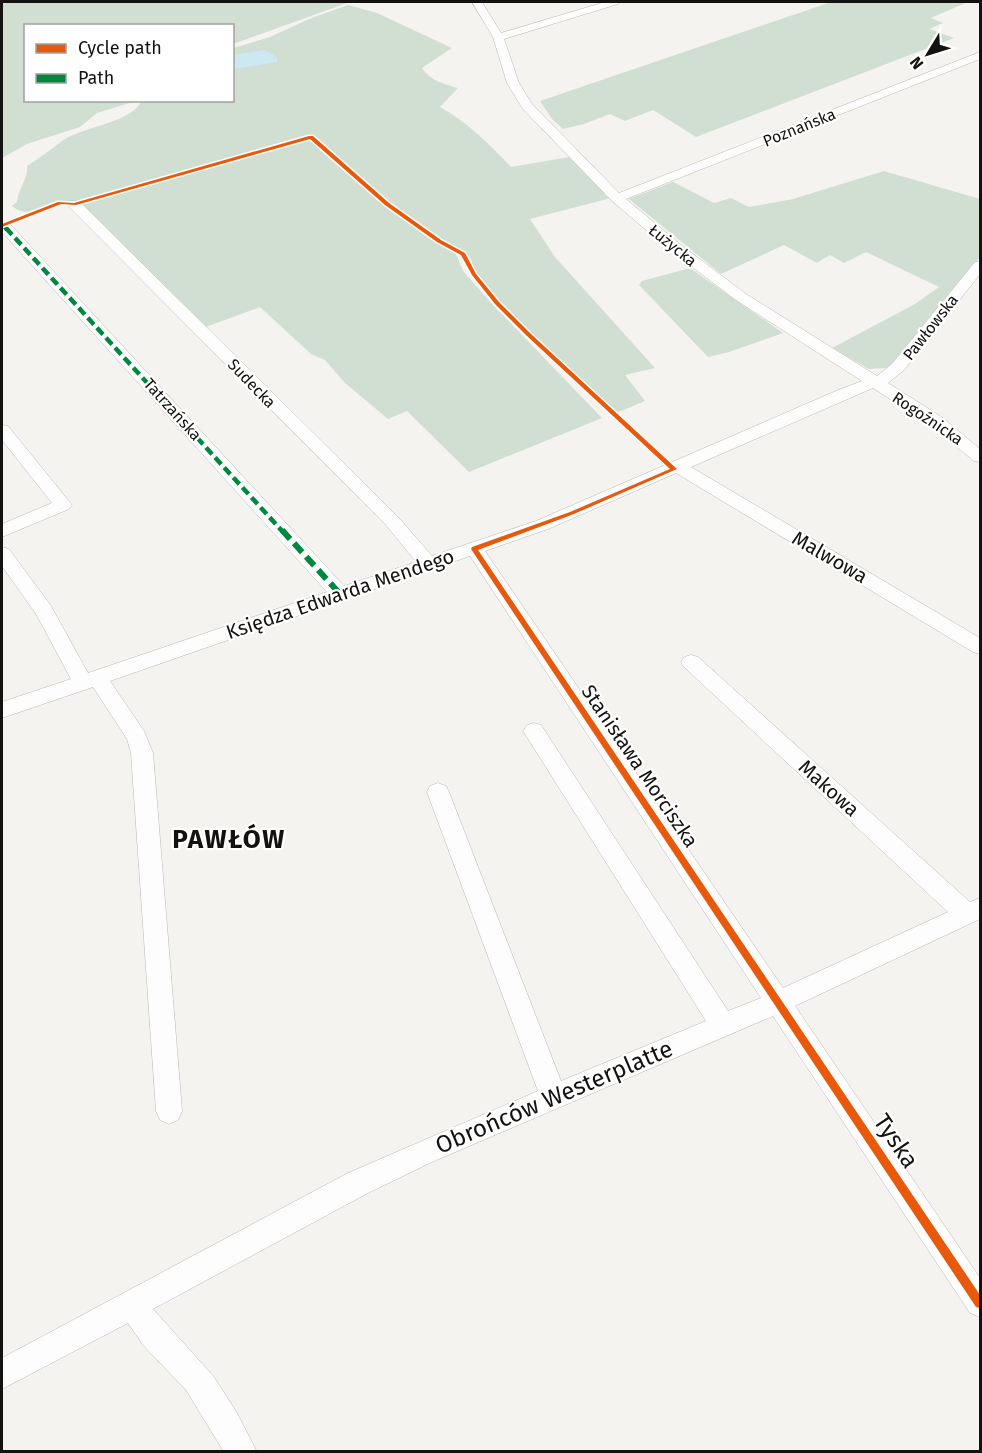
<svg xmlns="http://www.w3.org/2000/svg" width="982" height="1453" viewBox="0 0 982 1453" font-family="'Fira Sans',sans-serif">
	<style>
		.green { fill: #d1dfd2 }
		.water { fill: #cce8f2 }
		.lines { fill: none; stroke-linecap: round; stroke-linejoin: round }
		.minor-casing { stroke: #bab8b6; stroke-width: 1 }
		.minor { fill: #fefdfd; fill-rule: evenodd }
		.quiet-far2 { stroke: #00873e; stroke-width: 4; stroke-dasharray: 7 4; stroke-linecap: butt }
		.quiet-far1 { stroke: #00873e; stroke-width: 4.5; stroke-dasharray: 9 4.5; stroke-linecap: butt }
		.quiet { stroke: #00873e; stroke-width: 6; stroke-dasharray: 12 6; stroke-linecap: butt }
		.cycleway-casing { stroke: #fff; stroke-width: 3 }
		.cycleway { fill: #e8590c; fill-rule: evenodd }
		.labels { text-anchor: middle; stroke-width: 4.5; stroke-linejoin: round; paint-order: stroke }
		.far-street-label { font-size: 16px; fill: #131211; stroke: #fff }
		.street-label { font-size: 20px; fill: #131211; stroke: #fff }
		.near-street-label { font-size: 24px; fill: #131211; stroke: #fff }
		.district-label { font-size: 26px; font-weight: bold; letter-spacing: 1.5px; fill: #131211; stroke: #fff }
	</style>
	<rect width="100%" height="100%" fill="#f5f3f0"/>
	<!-- green -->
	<g class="green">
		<path d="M2,2H350L233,44L232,26H26V100L136,101L97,113L80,127L27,144L2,158Z"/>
		<path d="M831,2H968L931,18L943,23L930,29L954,38L696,137L653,110L625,121L610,114L584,124L563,129L552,119L540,101Z"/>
		<path d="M348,5L377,13L452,48L422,68C431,81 444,84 458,88L440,107C468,122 490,145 511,167L569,157L611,198L530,219L555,257L655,368L625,375L645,401L614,414L505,307L474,271L471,259L465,254L443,241L434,242L456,254L463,271L493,305L602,418L469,472L407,411L388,419L345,383L325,360L311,354L260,307L206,327L74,202C52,197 32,223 12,206L17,202C18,189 29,177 27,166C40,158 51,149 62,141C83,126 129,124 142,101L232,100L233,48L270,37L309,19Z"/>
		<path d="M884,171L980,199V257L927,320L906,349L887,368L869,369L832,348L915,304L939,287L866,252L844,263L830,255L817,263L784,245L721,274L629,199L673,182L714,203L731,198L749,207L793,199Z"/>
		<path d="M690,268L783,333L729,352L708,357L639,285L642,281Z"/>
	</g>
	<!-- water -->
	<path class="water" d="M264,50L277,57V62L233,69V55Z"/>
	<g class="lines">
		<defs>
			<g id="minor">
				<path d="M472,2H482L501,33L605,2H619L618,4L504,39L519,83L532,104L619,193L980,52V59L626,199L681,245L746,294L877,376L892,364L975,262L980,261V274L904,370L888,383L943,418L980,449V462L974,461L931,426L873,388L691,467L980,638V654L973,652L676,473L548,529L485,551L783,988L948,912L684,667L681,662L684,657L691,655L698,657L970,902L980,898V919L795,1006L980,1278V1317L970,1313L773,1016L432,1162L368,1193L153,1309L214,1377L237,1413L257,1452H224L186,1390L143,1345L128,1323L2,1389V1358L348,1173L538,1091L427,792L430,786L438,783L446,786L449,792L561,1081L706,1021L527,737L523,731L527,725L534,723L541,725L728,1011L761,998L470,556L110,681L144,731L153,753L182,1111L178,1120L169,1124L160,1120L156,1111L131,753L127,739L93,687L2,718V702L71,679L36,614L2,566V547L9,549L51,606L88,673L327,592L2,232V223H9L344,586L416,562L386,525L69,207L67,204L69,201H79L398,517L432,556L536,521L836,391L862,381L736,300L671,251L612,201L523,109L507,83L493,37Z"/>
				<path d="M2,425L8,426L72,505L69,509L2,537V524L52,503L2,440Z"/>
			</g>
		</defs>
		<!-- minor casing -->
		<use href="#minor" class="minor-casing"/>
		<!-- minor -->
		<use href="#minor" class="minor"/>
		<!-- quiet-far2 -->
		<path class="quiet-far2" d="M4,226L7,230"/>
		<!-- quiet-far1 -->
		<path class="quiet-far1" d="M6,228L283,532"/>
		<!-- quiet -->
		<path class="quiet" d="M282,530L340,594"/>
		<defs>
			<path id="cycleway" d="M309,136H313L389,203L441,240L465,253L476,274L499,302L531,334L677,469L574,514L478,550L980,1295V1308L976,1307L471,549L472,547L570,512L670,469L527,336L495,304L472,275L461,255L437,242L385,205L310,139L76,205L61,204L2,227V224L58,202L74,203Z"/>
		</defs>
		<!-- cycleway casing -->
		<use href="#cycleway" class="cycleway-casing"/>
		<!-- cycleway -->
		<use href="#cycleway" class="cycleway"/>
	</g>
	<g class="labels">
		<!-- far-street labels -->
		<g class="far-street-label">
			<text transform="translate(799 127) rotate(-22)" y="6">Poznańska</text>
			<text transform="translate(673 245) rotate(39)" y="6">Łużycka</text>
			<text transform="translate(930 327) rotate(-52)" y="6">Pawłowska</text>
			<text transform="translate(252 383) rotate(46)" y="6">Sudecka</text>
			<text transform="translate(173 409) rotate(48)" y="6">Tatrzańska</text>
			<text transform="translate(928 418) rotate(34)" y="6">Rogoźnicka</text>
		</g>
		<!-- street labels -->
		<g class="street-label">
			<text transform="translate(830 557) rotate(30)" y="7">Malwowa</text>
			<text transform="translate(340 594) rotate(-19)" y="7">Księdza Edwarda Mendego</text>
			<text transform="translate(640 766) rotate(56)" y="7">Stanisława Morciszka</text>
			<text transform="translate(829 788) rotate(42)" y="7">Makowa</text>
		</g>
		<!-- near-street labels -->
		<g class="near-street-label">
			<text transform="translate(554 1097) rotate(-23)" y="8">Obrońców Westerplatte</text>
			<text transform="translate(896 1141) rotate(56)" y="8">Tyska</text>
		</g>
		<!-- district labels -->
		<g class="district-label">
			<text x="229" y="848">PAWŁÓW</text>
		</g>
	</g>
	<!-- border -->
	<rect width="982" height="1453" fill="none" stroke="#131211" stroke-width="6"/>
	<!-- legend -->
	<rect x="24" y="24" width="210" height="78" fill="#ffffff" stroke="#a1a0a0" stroke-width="1.5"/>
	<rect x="36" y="44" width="30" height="9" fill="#e8590c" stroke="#a1a0a0" stroke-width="1.5"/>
	<text x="78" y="54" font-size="18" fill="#131211">Cycle path</text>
	<rect x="36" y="74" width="30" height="9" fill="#00873e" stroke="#a1a0a0" stroke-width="1.5"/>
	<text x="78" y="84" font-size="18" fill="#131211">Path</text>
	<!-- north arrow -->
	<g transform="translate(928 54) rotate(232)" stroke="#ffffff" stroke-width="4.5" paint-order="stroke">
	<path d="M0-4.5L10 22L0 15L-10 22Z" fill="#131211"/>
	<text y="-9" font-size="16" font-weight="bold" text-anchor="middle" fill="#131211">N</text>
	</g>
</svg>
